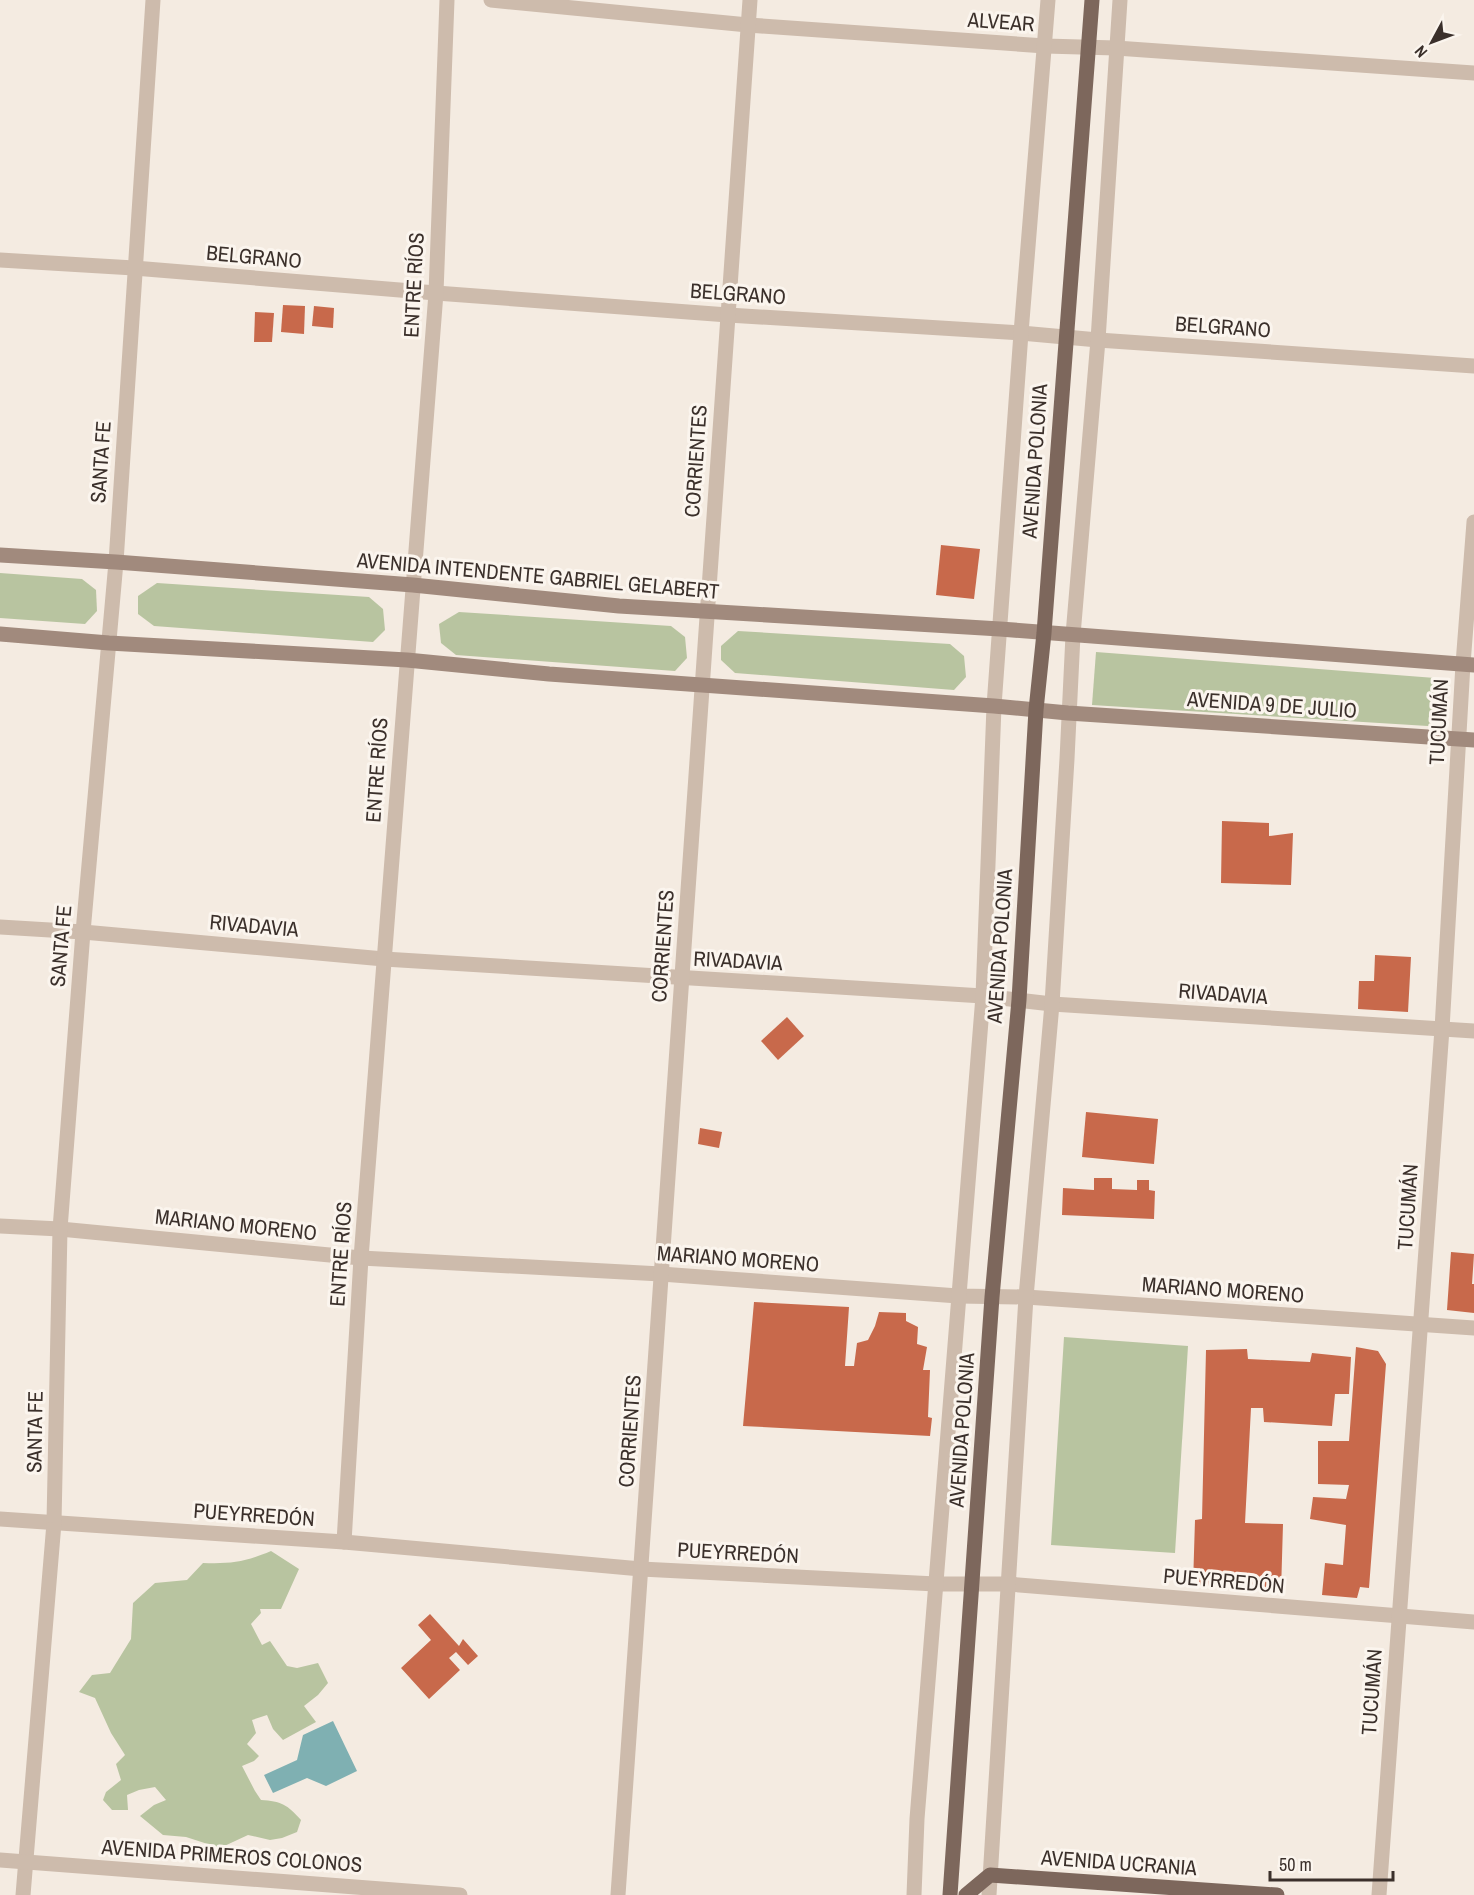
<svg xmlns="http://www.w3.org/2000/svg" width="1474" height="1895" viewBox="0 0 1474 1895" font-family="'Archivo Narrow',sans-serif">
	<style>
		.green { fill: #b8c4a0 }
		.water { fill: #7fb0b2 }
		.building { fill: #c8694b }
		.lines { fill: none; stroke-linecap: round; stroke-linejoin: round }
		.minor { stroke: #cdbbac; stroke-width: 15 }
		.tertiary { stroke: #cdbbac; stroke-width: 15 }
		.secondary { stroke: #a18a7d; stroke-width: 15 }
		.primary { stroke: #7d675c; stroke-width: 15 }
		.labels { text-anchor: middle; stroke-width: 6; stroke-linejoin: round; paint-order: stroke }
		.street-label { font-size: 21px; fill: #3b302b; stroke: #fbf5ee }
	</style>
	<rect width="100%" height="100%" fill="#f4ebe1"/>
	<!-- green -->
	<g class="green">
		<path d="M0,573L82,579L96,590L97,611L85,624L0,618Z"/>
		<path d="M157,583L369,597L383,609L385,630L373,642L154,626L138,614V596Z"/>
		<path d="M459,612L671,626L685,637L687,658L675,671L456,655L441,643L439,624Z"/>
		<path d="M738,631L950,644L964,656L966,677L954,690L735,673L721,660V646Z"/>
		<path d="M1096,652L1448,679L1444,727L1092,705Z"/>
		<path d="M1064,1337L1188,1346L1175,1553L1051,1545Z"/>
		<path d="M271,1551L299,1569L281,1609H260L261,1613L251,1624L262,1645L270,1641L287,1666L297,1668L318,1663L328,1683L318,1695L304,1706L316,1722L283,1740L273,1729L267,1715L252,1720L256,1733L247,1744L259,1756L254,1761L242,1766L255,1791L261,1800C281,1801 288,1805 301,1820L297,1832L282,1838L270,1840L248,1835L220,1848L186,1837L163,1835L140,1816L154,1805L166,1800L155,1787L139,1790L127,1795L128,1810H112L103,1800L106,1792L121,1780L116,1764L125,1755L111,1733L95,1698L79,1692L92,1675L110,1673L131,1639L133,1603L155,1583L187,1580L203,1563C231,1564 245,1562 271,1551Z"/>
	</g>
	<!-- water -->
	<path class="water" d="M333,1721L357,1771L326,1786L307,1778L273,1793L264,1775L297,1760L303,1735Z"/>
	<!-- building -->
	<g class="building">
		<path d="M283,305L305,306L304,334L281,332Z"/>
		<path d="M314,306L334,308L333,328L312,326Z"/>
		<path d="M255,312L274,313L272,342H254Z"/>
		<path d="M941,545L980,549L974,599L936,595Z"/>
		<path d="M1222,821L1269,823V836L1293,833L1291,885L1221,883Z"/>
		<path d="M1375,955L1411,957L1408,1012L1358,1009L1359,981H1374Z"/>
		<path d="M787,1017L804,1036L778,1060L761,1041Z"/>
		<path d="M1086,1112L1158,1119L1154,1164L1082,1157Z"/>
		<path d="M700,1128L722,1132L719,1148L698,1144Z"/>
		<path d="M1094,1178H1112V1189L1137,1190V1180H1149V1190L1155,1191L1154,1219L1062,1215L1063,1188L1094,1190Z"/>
		<path d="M1451,1252L1474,1254L1472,1284H1474V1313L1447,1310Z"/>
		<path d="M754,1302L849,1307L845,1366H854L857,1343L868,1340L875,1326L879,1312L906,1313V1321L918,1327L917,1344L927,1347L923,1370H930L928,1417L932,1418L930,1436L743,1426Z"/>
		<path d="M1356,1347L1378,1351L1386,1364L1369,1588L1360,1587L1357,1598L1322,1595L1325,1563L1343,1565L1346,1525L1310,1519L1313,1497L1346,1499L1349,1485L1318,1484V1441H1349Z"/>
		<path d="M1247,1349L1248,1359L1310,1362L1312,1353L1351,1357L1349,1394H1335L1332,1426L1264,1422L1263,1408H1251L1245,1523L1283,1524L1281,1592L1193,1585L1195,1520L1202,1519L1206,1350Z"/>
		<path d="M430,1614L459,1646L463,1639L478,1656L468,1665L456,1652L449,1658L460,1670L429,1699L401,1668L431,1640L418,1625Z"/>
	</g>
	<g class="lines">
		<!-- minor -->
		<g class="minor">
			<path d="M491,0L748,25L1045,46L1116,48L1474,73"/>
			<path d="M0,260L134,268L436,293L728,315L1021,333L1098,340L1474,366"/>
			<path d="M0,927L83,932L384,959L983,996L1052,1004L1474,1031"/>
			<path d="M0,1226L60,1229L361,1258L661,1274L958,1296L1026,1297L1474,1328"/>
			<path d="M0,1519L344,1542L641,1569L936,1584H1008L1474,1622"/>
			<path d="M344,1542L361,1258L436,293L447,0"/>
			<path d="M23,1895L54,1523L60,1229L83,932L116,562L153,0"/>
			<path d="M618,1895L750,0"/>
			<path d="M914,1895L917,1819L983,996L994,706L1021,333L1048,0"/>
			<path d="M989,1895L1026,1297L1052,1004L1067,759L1073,635L1098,340L1120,0"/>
			<path d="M1379,1895L1442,1029L1463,664L1474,522"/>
		</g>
		<!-- tertiary -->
		<path class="tertiary" d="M0,1860L460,1895"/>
		<!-- secondary -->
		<g class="secondary">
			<path d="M0,555L116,562L413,585L619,606L1000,629L1474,665"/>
			<path d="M0,634L109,643L407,660L549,674L994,706L1068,713L1474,740"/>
		</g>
		<!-- primary -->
		<g class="primary">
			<path d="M950,1895L992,1297L1019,1000L1036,710L1044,633L1092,0"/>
			<path d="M966,1895L990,1875L1277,1895"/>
		</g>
	</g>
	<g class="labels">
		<!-- street labels -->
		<g class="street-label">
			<text transform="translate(1001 22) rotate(4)" y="7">ALVEAR</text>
			<text transform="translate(254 257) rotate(5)" y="7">BELGRANO</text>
			<text transform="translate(414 285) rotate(-87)" y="7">ENTRE RÍOS</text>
			<text transform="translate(738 294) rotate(4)" y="7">BELGRANO</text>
			<text transform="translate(1223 327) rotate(4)" y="7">BELGRANO</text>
			<text transform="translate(696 461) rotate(-86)" y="7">CORRIENTES</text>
			<text transform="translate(1035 461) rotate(-86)" y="7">AVENIDA POLONIA</text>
			<text transform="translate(101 462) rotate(-86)" y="7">SANTA FE</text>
			<text transform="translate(538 576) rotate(5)" y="7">AVENIDA INTENDENTE GABRIEL GELABERT</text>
			<text transform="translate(1272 705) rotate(4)" y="7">AVENIDA 9 DE JULIO</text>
			<text transform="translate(1439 722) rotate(-87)" y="7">TUCUMÁN</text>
			<text transform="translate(377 770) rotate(-86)" y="7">ENTRE RÍOS</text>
			<text transform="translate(254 926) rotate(5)" y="7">RIVADAVIA</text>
			<text transform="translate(61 946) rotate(-85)" y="7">SANTA FE</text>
			<text transform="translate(663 946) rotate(-86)" y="7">CORRIENTES</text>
			<text transform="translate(1000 946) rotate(-86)" y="7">AVENIDA POLONIA</text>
			<text transform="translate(738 961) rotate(3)" y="7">RIVADAVIA</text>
			<text transform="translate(1223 994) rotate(4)" y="7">RIVADAVIA</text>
			<text transform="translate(1408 1207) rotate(-86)" y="7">TUCUMÁN</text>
			<text transform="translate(236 1225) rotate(6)" y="7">MARIANO MORENO</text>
			<text transform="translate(341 1254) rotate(-86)" y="7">ENTRE RÍOS</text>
			<text transform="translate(738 1259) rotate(4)" y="7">MARIANO MORENO</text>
			<text transform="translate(1223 1290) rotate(4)" y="7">MARIANO MORENO</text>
			<text transform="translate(962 1430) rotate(-86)" y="7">AVENIDA POLONIA</text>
			<text transform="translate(630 1431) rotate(-86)" y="7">CORRIENTES</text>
			<text transform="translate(35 1432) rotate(-89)" y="7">SANTA FE</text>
			<text transform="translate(254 1515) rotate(4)" y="7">PUEYRREDÓN</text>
			<text transform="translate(738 1553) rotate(3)" y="7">PUEYRREDÓN</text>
			<text transform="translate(1224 1581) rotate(5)" y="7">PUEYRREDÓN</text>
			<text transform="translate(1372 1692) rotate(-86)" y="7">TUCUMÁN</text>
			<text transform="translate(232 1856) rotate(4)" y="7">AVENIDA PRIMEROS COLONOS</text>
			<text transform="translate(1119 1863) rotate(4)" y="7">AVENIDA UCRANIA</text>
		</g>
	</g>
	<!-- north arrow -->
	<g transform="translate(1432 42) rotate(229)" stroke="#fbf5ee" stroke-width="4.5" paint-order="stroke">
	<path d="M0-4.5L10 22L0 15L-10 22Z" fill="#3b302b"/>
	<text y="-9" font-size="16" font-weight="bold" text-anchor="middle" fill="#3b302b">N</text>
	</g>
	<!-- scale -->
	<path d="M1270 1871v9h123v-9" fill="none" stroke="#3b302b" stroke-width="3"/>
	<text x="1279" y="1871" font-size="18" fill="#3b302b" stroke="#fbf5ee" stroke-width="4.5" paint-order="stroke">50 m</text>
</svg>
